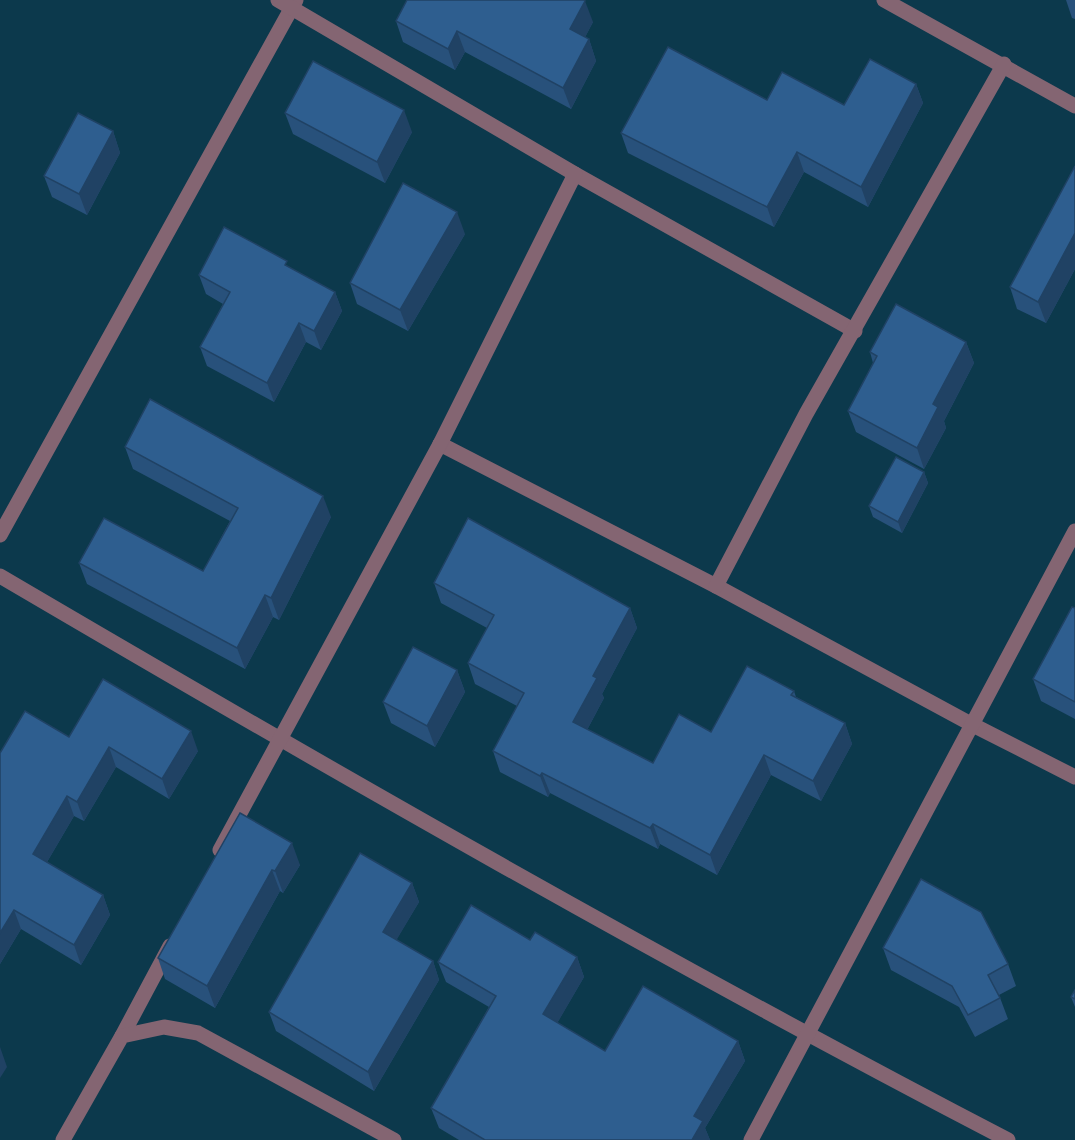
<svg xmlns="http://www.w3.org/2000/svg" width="1075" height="1140" viewBox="0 0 1075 1140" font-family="'Sofia Sans Condensed',sans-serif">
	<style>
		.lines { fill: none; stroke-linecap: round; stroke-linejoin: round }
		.street { stroke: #846572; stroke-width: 15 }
		.wall { fill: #28517b }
		.shaded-wall { fill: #204264 }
		.building { fill: #2e5e8f; stroke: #204264; stroke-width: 1.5 }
	</style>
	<rect width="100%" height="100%" fill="#0c394c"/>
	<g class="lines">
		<!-- street -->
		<g class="street">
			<path d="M884,0L1075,106"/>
			<path d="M575,174L855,331"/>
			<path d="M440,444L716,586L971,724L1075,777"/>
			<path d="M0,535L296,0"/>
			<path d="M0,576C332,771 666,962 1008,1140"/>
			<path d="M716,586L806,414L1004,64"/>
			<path d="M220,850L440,444L575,174L278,0"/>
			<path d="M122,1036L170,946"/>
			<path d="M63,1140L122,1036L164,1027L198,1033L394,1140"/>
			<path d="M751,1140L1075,531"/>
		</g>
	</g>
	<!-- wall -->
	<g class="wall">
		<path d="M1066,0H1075V19L1072,18Z"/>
		<path d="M396,21L593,22L585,37L589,39L596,61L571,109L465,52L455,70L403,42Z"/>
		<path d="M916,84L923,103L868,207L804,172L774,227L628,153L621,133L767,100L844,105Z"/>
		<path d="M285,113L412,132L385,183L293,134Z"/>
		<path d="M113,131L120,153L87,215L52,197L44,176Z"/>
		<path d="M1075,166V269L1046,323L1017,309L1010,287Z"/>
		<path d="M465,234L408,331L357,304L350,283Z"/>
		<path d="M290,268L335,292L342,311L321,350L306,342L274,402L207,366L200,347L223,304L206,294L199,275Z"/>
		<path d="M966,342L974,363L944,421L946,428L924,469L856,432L848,411L873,363L870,352Z"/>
		<path d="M125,447L331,517L279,620L273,617L245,669L87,584L79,563L203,571L230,521L133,469Z"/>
		<path d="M924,472L928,483L902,533L873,517L869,506Z"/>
		<path d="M434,583L630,608L637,628L602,694L604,698L587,730L653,763L794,691L796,697L845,723L852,744L821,801L771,775L717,875L660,844L658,849L550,793L548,797L500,772L493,751L517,706L475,684L468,663L487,628L441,603Z"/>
		<path d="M1075,608V719L1041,701L1033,679Z"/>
		<path d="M457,670L465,692L435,747L391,723L383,702Z"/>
		<path d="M69,737L198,751L169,799L116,767L84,821L74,816L47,862L103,895L110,915L81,965L21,929L0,964V753Z"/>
		<path d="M240,813L300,865L283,893L280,891L215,1008L165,979L158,958Z"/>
		<path d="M412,883L419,902L396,940L433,961L439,980L374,1091L276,1031L269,1012Z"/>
		<path d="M530,940L577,957L584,977L557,1023L605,1051L738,1041L745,1061L705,1128L710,1140H459L439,1128L431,1108L489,1007L446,982L438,962Z"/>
		<path d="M883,948L1008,964L1016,986L999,995L1008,1019L975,1037L959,1007L891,970Z"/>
		<path d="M1075,990V1007L1071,997Z"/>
	</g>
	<!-- shaded-wall -->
	<g class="shaded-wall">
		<path d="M585,1L593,22L578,51L570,29Z"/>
		<path d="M457,31L465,52L455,70L448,49Z"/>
		<path d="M589,39L596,61L571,109L563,88Z"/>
		<path d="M916,84L923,103L868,207L861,187Z"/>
		<path d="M404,110L412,132L385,183L377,162Z"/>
		<path d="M113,131L120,153L87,215L79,194Z"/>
		<path d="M797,152L804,172L774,227L767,207Z"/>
		<path d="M457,212L465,234L408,331L400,310Z"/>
		<path d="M1075,233V269L1046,323L1038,302Z"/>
		<path d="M335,292L342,311L321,350L314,331Z"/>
		<path d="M299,323L306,342L274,402L267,383Z"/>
		<path d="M966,342L974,363L944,421L946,428L924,469L917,448L933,404Z"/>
		<path d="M924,472L928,483L902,533L898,522Z"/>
		<path d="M323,496L331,517L279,620L271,598Z"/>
		<path d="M265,595L273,617L245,669L237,648Z"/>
		<path d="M630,608L637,628L602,694L604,698L580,743L573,722L593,676Z"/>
		<path d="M457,670L465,692L435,747L427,726Z"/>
		<path d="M845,723L852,744L821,801L813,781Z"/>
		<path d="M191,731L198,751L169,799L162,779Z"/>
		<path d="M109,747L116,767L84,821L77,802Z"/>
		<path d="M764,755L771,775L717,875L710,855Z"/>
		<path d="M542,773L550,793L548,797L540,776Z"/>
		<path d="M67,796L74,816L40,874L33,854Z"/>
		<path d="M653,824L660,844L658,849L650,828Z"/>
		<path d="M292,843L300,865L283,893L275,871Z"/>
		<path d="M272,870L280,891L215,1008L207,986Z"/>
		<path d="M412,883L419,902L390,951L383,932Z"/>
		<path d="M103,895L110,915L81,965L74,945Z"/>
		<path d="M14,910L21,929L0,964V933Z"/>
		<path d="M577,957L584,977L551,1034L543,1014Z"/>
		<path d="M433,961L439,980L374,1091L368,1072Z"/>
		<path d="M738,1041L745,1061L705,1128L710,1140H692L694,1116Z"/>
		<path d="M0,1047L7,1067L0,1078Z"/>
	</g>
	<!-- building -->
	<g class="building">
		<path d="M407,0H584L585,1L570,29L589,39L563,88L457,31L448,49L396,21Z"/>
		<path d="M668,47L767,100L782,72L844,105L870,59L916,84L861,187L797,152L767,207L621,133Z"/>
		<path d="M313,61L404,110L377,162L285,113Z"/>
		<path d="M78,113L113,131L79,194L44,176Z"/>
		<path d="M1075,166V233L1038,302L1010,287Z"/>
		<path d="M403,183L457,212L400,310L350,283Z"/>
		<path d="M224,227L287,261L285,265L335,292L314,331L299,323L267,383L200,347L230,292L199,275Z"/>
		<path d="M896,304L966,342L933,404L938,407L917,448L848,411L877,356L870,352Z"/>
		<path d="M150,399L323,496L271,598L265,595L237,648L79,563L104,518L203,571L238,508L125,447Z"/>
		<path d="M896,457L924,472L898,522L869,506Z"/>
		<path d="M468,518L630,608L593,676L597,678L573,722L653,763L679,714L711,732L747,666L794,691L791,695L845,723L813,781L764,755L710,855L653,824L650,828L542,773L540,776L493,751L524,693L468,663L494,615L434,583Z"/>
		<path d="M1072,607L1075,608V702L1033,679Z"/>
		<path d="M413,647L457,670L427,726L383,702Z"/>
		<path d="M103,679L191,731L162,779L109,747L77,802L67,796L33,854L103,895L74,945L14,910L0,933V753L25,711L69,737Z"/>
		<path d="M240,813L292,843L275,871L272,870L207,986L158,958Z"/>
		<path d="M360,853L412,883L383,932L433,961L368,1072L269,1012Z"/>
		<path d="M921,879L981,912L1008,964L988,975L1000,998L968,1015L952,986L883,948Z"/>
		<path d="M471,905L530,940L535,932L577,957L543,1014L605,1051L643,986L738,1041L694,1116L703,1121L692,1140H485L431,1108L496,996L438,962Z"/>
		<path d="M1075,990V999L1071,997Z"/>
	</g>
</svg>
